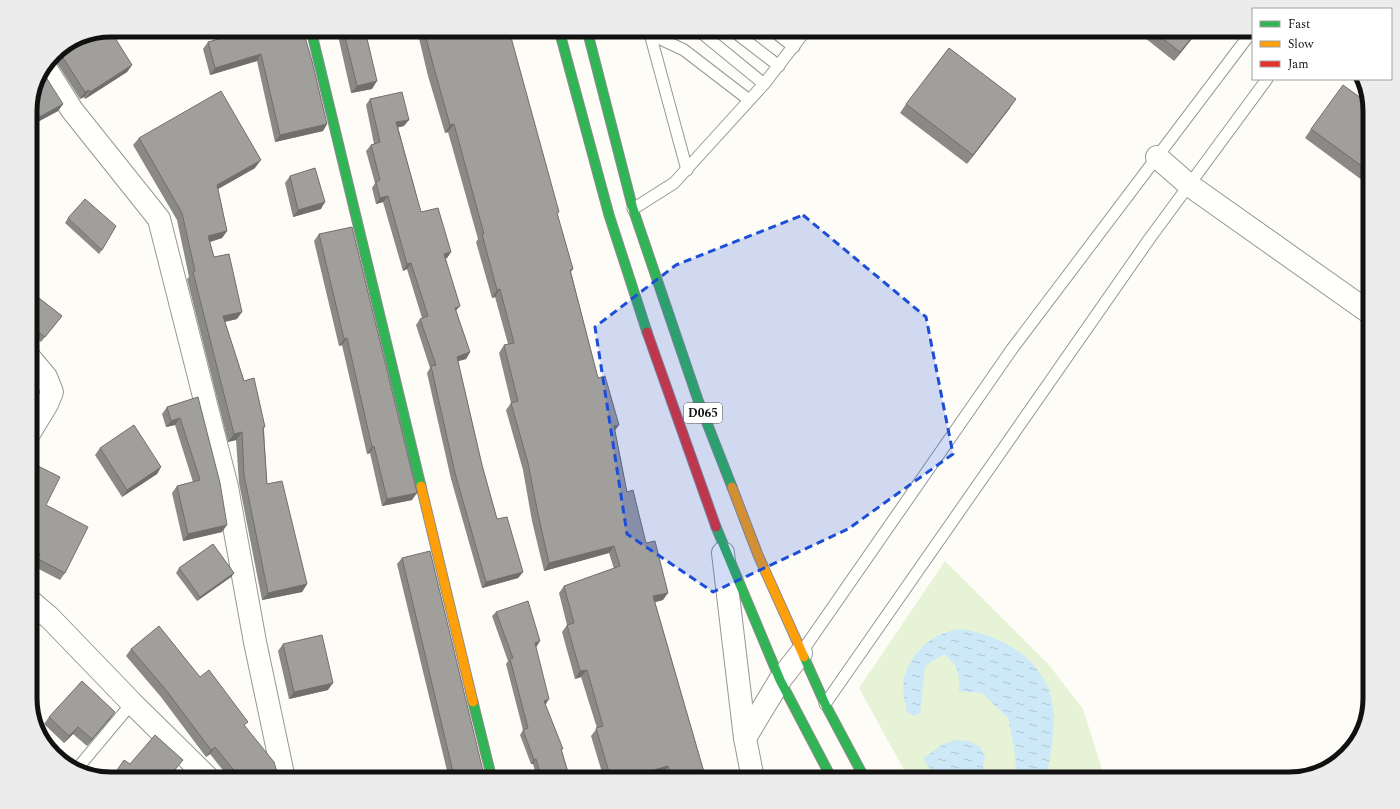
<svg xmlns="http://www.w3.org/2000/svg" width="1400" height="809" viewBox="0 0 1400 809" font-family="Spectral,serif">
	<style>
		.grass { fill: #e7f3d7 }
		.water { fill: url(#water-ripples) }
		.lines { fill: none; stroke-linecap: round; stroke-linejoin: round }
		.lane-casing { stroke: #979795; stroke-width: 13 }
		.street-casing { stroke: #979795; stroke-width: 24 }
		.fast-casing { stroke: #8e8d8b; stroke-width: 11 }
		.slow-casing { stroke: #8e8d8b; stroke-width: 11 }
		.jam-casing { stroke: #8e8d8b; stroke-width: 11 }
		.lane { stroke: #fffffe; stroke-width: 11 }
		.street { stroke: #fffffe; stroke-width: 22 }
		.fast { stroke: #30b455; stroke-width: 9 }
		.slow { stroke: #ff9f0a; stroke-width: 9 }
		.jam { stroke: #e5322d; stroke-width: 9 }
		.wall { fill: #8a8986 }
		.shaded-wall { fill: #716f6d }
		.building { fill: #a19f9c; stroke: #716f6d }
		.marked { fill: #1d4ed8; fill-opacity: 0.2; stroke: #1d4ed8; stroke-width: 3; stroke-dasharray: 8 5; stroke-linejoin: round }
		.labels { text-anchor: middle; stroke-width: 4; stroke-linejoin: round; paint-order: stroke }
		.shield { fill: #fff; stroke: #585858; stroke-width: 1 }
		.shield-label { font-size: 12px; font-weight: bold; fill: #111 }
		.rim { fill: none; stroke: #111; stroke-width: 5 }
	</style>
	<defs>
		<pattern id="water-ripples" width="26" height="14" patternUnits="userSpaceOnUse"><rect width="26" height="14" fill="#cde8f7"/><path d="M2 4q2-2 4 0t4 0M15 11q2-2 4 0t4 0" fill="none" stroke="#afc6d3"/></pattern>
	</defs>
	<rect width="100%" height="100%" fill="#fdfcf7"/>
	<!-- grass -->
	<path class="grass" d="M945,561L1049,665L1083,709L1105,779H909L859,688Z"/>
	<!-- water -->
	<g class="water">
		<path d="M962,629C1004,636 1049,662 1053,709C1056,733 1050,756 1046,779H1017L1014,747L1008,718L982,693L959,691C960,675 958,664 944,654L925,666L920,713L914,716L907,712C904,700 901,684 906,672C915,648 936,631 962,629Z"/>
		<path d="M955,740L969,741L980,747L985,757L981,779H938L923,759L941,745Z"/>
	</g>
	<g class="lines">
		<defs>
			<g id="lane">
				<path d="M649,30L687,170"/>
				<path d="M698,30L764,84"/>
				<path d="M732,30L779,66"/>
				<path d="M772,30L794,47"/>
				<path d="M650,34L684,50L749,100"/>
				<path d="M633,209L674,183L764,84L806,30"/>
				<path d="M801,653L1012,349L1253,30"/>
				<path d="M825,704L1150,238L1267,79"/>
				<path d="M76,770L132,703"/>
			</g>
			<g id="street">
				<path d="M45,67L72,110L159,219L227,487L255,642L284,779"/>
				<path d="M1157,157L1189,185L1370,313"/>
				<path d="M30,358L46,377L52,392L47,404L30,432"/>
				<path d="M723,553L745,738"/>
				<path d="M30,601L50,618L132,703L209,779"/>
				<path d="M753,779L745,738L780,680L801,653"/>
			</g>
			<g id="fast">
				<path d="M311,30L421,486"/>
				<path d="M559,30L609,215L647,332"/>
				<path d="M587,30L633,209L698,400L732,487"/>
				<path d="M716,527L780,680L832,779"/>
				<path d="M804,657L825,704L865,779"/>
				<path d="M473,702L492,779"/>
			</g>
			<g id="slow">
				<path d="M421,486L473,702"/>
				<path d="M732,487L758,555L804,657"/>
			</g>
			<path id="jam" d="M647,332L716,527"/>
		</defs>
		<!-- lane casing -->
		<use href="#lane" class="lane-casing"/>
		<!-- street casing -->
		<use href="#street" class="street-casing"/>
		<!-- fast casing -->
		<use href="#fast" class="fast-casing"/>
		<!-- slow casing -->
		<use href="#slow" class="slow-casing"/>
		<!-- jam casing -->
		<use href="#jam" class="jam-casing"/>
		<!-- lane -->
		<use href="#lane" class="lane"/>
		<!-- street -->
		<use href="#street" class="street"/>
		<!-- fast -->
		<use href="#fast" class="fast"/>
		<!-- slow -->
		<use href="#slow" class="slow"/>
		<!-- jam -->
		<use href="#jam" class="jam"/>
	</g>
	<!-- wall -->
	<g class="wall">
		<path d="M250,30L327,124L323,131L275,142L257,61L210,75L203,49L208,42Z"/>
		<path d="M340,30H366L372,89L351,93L339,40L342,36Z"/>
		<path d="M417,30H509L557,214L573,269L571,272L598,378L615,430L627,492L646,543L663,600L655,602L706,779H665L663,773L644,779H604L591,736L597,728L581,677L575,679L562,632L567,625L559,593L564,586L614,569L609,553L544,571L532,521L523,470L506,410L511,403L499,353L504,345L508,344L495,297L492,298L476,242L478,239L448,132L445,133L428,76Z"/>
		<path d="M1135,30H1199L1174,61Z"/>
		<path d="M80,36L132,65L127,72L85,99L84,97L80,99L55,60L52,57L54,53Z"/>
		<path d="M370,99L404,126L398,127L421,212L451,252L447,258L445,259L456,311L470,352L466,359L458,361L482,465L497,519L523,572L518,578L482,588L451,479L427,373L430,368L416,325L420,319L422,318L407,269L403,271L383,202L376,204L372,188L375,183L366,151L371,145L374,144L366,105Z"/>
		<path d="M63,104L58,111L30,126V105Z"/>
		<path d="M906,104L1010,108L967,164L900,113Z"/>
		<path d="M1370,105V186L1305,138L1311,129Z"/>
		<path d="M139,138L255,168L218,189L227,231L222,238L210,242L214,257L237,319L225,322L244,381L264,429L267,484L307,584L302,592L262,600L239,483L236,440L228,442L187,279L189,277L177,220L133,145Z"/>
		<path d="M290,176L321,209L293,217L285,183Z"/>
		<path d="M68,218L102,250L99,254L65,223Z"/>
		<path d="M319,234L412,500L382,506L370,453L367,454L342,345L339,346L314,241Z"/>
		<path d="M30,291L62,316L41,342L30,334Z"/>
		<path d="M198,397L222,532L183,541L172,493L177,486L193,482L175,425L166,427L162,414L167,407Z"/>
		<path d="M100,448L161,467L157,474L122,497L95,455Z"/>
		<path d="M30,462L46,505L65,573L60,580L33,566L35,561L30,559Z"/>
		<path d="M402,558L484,775L487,779H449L397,564Z"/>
		<path d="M179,568L234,573L231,577L197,601L176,573Z"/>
		<path d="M496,612L537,646L536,647L546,704H545L562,751L570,779H537L533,764H531L520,735L523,730L506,664L508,661L492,616Z"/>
		<path d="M283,644L328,690L289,699L278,651Z"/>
		<path d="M131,649L200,677L245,726L279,779H230L210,754L206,757L161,697L126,656Z"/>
		<path d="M115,712L110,719L87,746L73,734L64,743L44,724L49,717Z"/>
		<path d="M130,764L178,766L168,779H111Z"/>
	</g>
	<!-- shaded-wall -->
	<g class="shaded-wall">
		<path d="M1198,30H1199L1174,61L1180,52Z"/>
		<path d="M261,54L257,61L210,75L215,68Z"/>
		<path d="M132,65L127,72L85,99L90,92Z"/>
		<path d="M377,81L372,89L351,93L357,86Z"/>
		<path d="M89,90L84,97L80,99L85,92Z"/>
		<path d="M1016,99L1010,108L967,164L973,155Z"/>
		<path d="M63,104L58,111L30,126V125L34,120Z"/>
		<path d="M409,120L404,126L392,129L396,122Z"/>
		<path d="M327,124L323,131L275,142L280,135Z"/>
		<path d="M454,124L448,132L445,133L450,125Z"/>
		<path d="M261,160L255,168L211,193L217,185Z"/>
		<path d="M388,196L383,202L376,204L380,198Z"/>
		<path d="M325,202L321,209L293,217L298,210Z"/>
		<path d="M227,231L222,238L203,244L208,236Z"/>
		<path d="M451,252L447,258L439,260L444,254Z"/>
		<path d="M411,263L407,269L403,271L407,264Z"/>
		<path d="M500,289L495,297L492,298L497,290Z"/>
		<path d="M460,306L455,312V308Z"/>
		<path d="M242,312L237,319L218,323L223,316Z"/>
		<path d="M347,338L342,345L339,346L344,339Z"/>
		<path d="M470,352L466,359L452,363L457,357Z"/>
		<path d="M180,418L175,425L166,427L171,421Z"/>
		<path d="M619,425L614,432V426Z"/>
		<path d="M242,432L236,440L228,442L234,434Z"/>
		<path d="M374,446L370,453L367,454L372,447Z"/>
		<path d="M161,467L157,474L122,497L127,490Z"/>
		<path d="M417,493L412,500L382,506L387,499Z"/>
		<path d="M227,525L222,532L183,541L188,534Z"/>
		<path d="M614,546L609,553L544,571L549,563Z"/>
		<path d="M523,572L518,578L482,588L486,582Z"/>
		<path d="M234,573L231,577L197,601L200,597Z"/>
		<path d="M307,584L302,592L262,600L268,593Z"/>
		<path d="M668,593L663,600L648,604L653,596Z"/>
		<path d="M540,641L537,646L531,648L535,643Z"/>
		<path d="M587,670L581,677L575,679L580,671Z"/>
		<path d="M333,683L328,690L289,699L294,692Z"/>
		<path d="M549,699L546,704L541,705L544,701Z"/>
		<path d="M115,712L110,719L87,746L92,739Z"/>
		<path d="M78,727L73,734L64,743L69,736Z"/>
		<path d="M215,747L210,754L206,757L211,750Z"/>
		<path d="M536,759L533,764H531L534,760Z"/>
		<path d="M183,760L178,766L168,779H167Z"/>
		<path d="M668,766L663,773L644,779H622Z"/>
		<path d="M471,773L466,779H453L454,776Z"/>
	</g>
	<!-- building -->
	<g class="building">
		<path d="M110,30L132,65L90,92L89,90L85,92L60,53L58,51L80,36Z"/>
		<path d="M250,30H303L312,61L327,124L280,135L261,54L215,68L208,42Z"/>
		<path d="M348,30H365L377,81L357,86L344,33L348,32Z"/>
		<path d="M424,30H509L559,212L557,213L573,269L570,270L598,378L605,376L619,425L614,426L627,492L633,490L646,543L655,541L668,593L653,596L706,779H672L668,766L622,779H611L596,728L603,726L587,670L580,671L567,625L574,623L564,586L620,566L614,546L549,563L538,514L528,463L511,403L518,401L504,345L514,343L500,289L497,290L482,234H484L454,124L450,125L434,68Z"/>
		<path d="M1152,30H1198L1180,52Z"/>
		<path d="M949,48L1016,99L973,155L906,104Z"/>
		<path d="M42,71L63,104L34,120L30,113V105L36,79Z"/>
		<path d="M1343,85L1369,104L1370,105V172L1311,129Z"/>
		<path d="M221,91L261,160L217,185L227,231L208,236L214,257L229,254L242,312L223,316L244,381L254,378L265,427H263L267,484L282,481L307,584L268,593L244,475L242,432L234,434L193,272L195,271L182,213L139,138Z"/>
		<path d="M402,92L409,120L396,122L421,212L438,208L451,252L444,254L460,306L455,308L470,352L457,357L482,465L497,519L507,517L523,572L486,582L455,473L431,366L436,365L420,319L428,316L411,263L407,264L388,196L380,198L376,182L380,180L371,145L380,142L370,99Z"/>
		<path d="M315,168L325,202L298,210L290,176Z"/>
		<path d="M85,199L116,226L102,250L68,218Z"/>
		<path d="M352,227L417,493L387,499L374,446L372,447L347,338L344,339L319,234Z"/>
		<path d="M30,291L62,316L45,337L30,325Z"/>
		<path d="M198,397L220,483L227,525L188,534L177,486L200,480L180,418L171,421L167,407Z"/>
		<path d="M134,425L161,467L127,490L100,448Z"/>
		<path d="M30,462L60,477L46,505L88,527L65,573L38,559L40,554L30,550Z"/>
		<path d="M213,544L234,573L200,597L179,568Z"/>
		<path d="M430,551L484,775L487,779H472L471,773L454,776L402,558Z"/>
		<path d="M528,601L540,641L535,643L549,699L544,701L563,749H561L570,779H542L536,759L534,760L523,730L528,728L510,659L513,658L496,612Z"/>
		<path d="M159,626L200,677L209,670L248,722L244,725L274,762L279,779H241L215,747L211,750L166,690L131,649Z"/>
		<path d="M322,635L333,683L294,692L283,644Z"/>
		<path d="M82,681L115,712L92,739L78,727L69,736L49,717Z"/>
		<path d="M155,735L183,760L167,779L161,773L156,779H111L124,760L130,764Z"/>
	</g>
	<!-- marked area -->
	<path class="marked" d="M803,215L926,317L953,454L848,529L713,592L627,534L595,327L676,265Z"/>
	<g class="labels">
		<!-- shield labels -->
		<rect class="shield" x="684" y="403" width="38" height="20" rx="3"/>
		<g class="shield-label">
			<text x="703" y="417">D065</text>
		</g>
	</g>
	<!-- crop -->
	<path d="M0 0H1400V809H0ZM111 37H1289A74 74 0 0 1 1363 111V698A74 74 0 0 1 1289 772H111A74 74 0 0 1 37 698V111A74 74 0 0 1 111 37Z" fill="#ececec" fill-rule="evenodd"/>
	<path class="rim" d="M111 37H1289A74 74 0 0 1 1363 111V698A74 74 0 0 1 1289 772H111A74 74 0 0 1 37 698V111A74 74 0 0 1 111 37Z"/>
	<!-- legend -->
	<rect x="1252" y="8" width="140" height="72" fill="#ffffff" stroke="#a0a0a0"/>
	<rect x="1260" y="21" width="20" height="6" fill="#30b455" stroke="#a0a0a0"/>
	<text x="1288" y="28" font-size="12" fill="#111111">Fast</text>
	<rect x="1260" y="41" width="20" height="6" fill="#ff9f0a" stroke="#a0a0a0"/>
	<text x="1288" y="48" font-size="12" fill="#111111">Slow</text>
	<rect x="1260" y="61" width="20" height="6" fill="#e5322d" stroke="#a0a0a0"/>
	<text x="1288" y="68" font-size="12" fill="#111111">Jam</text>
</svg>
